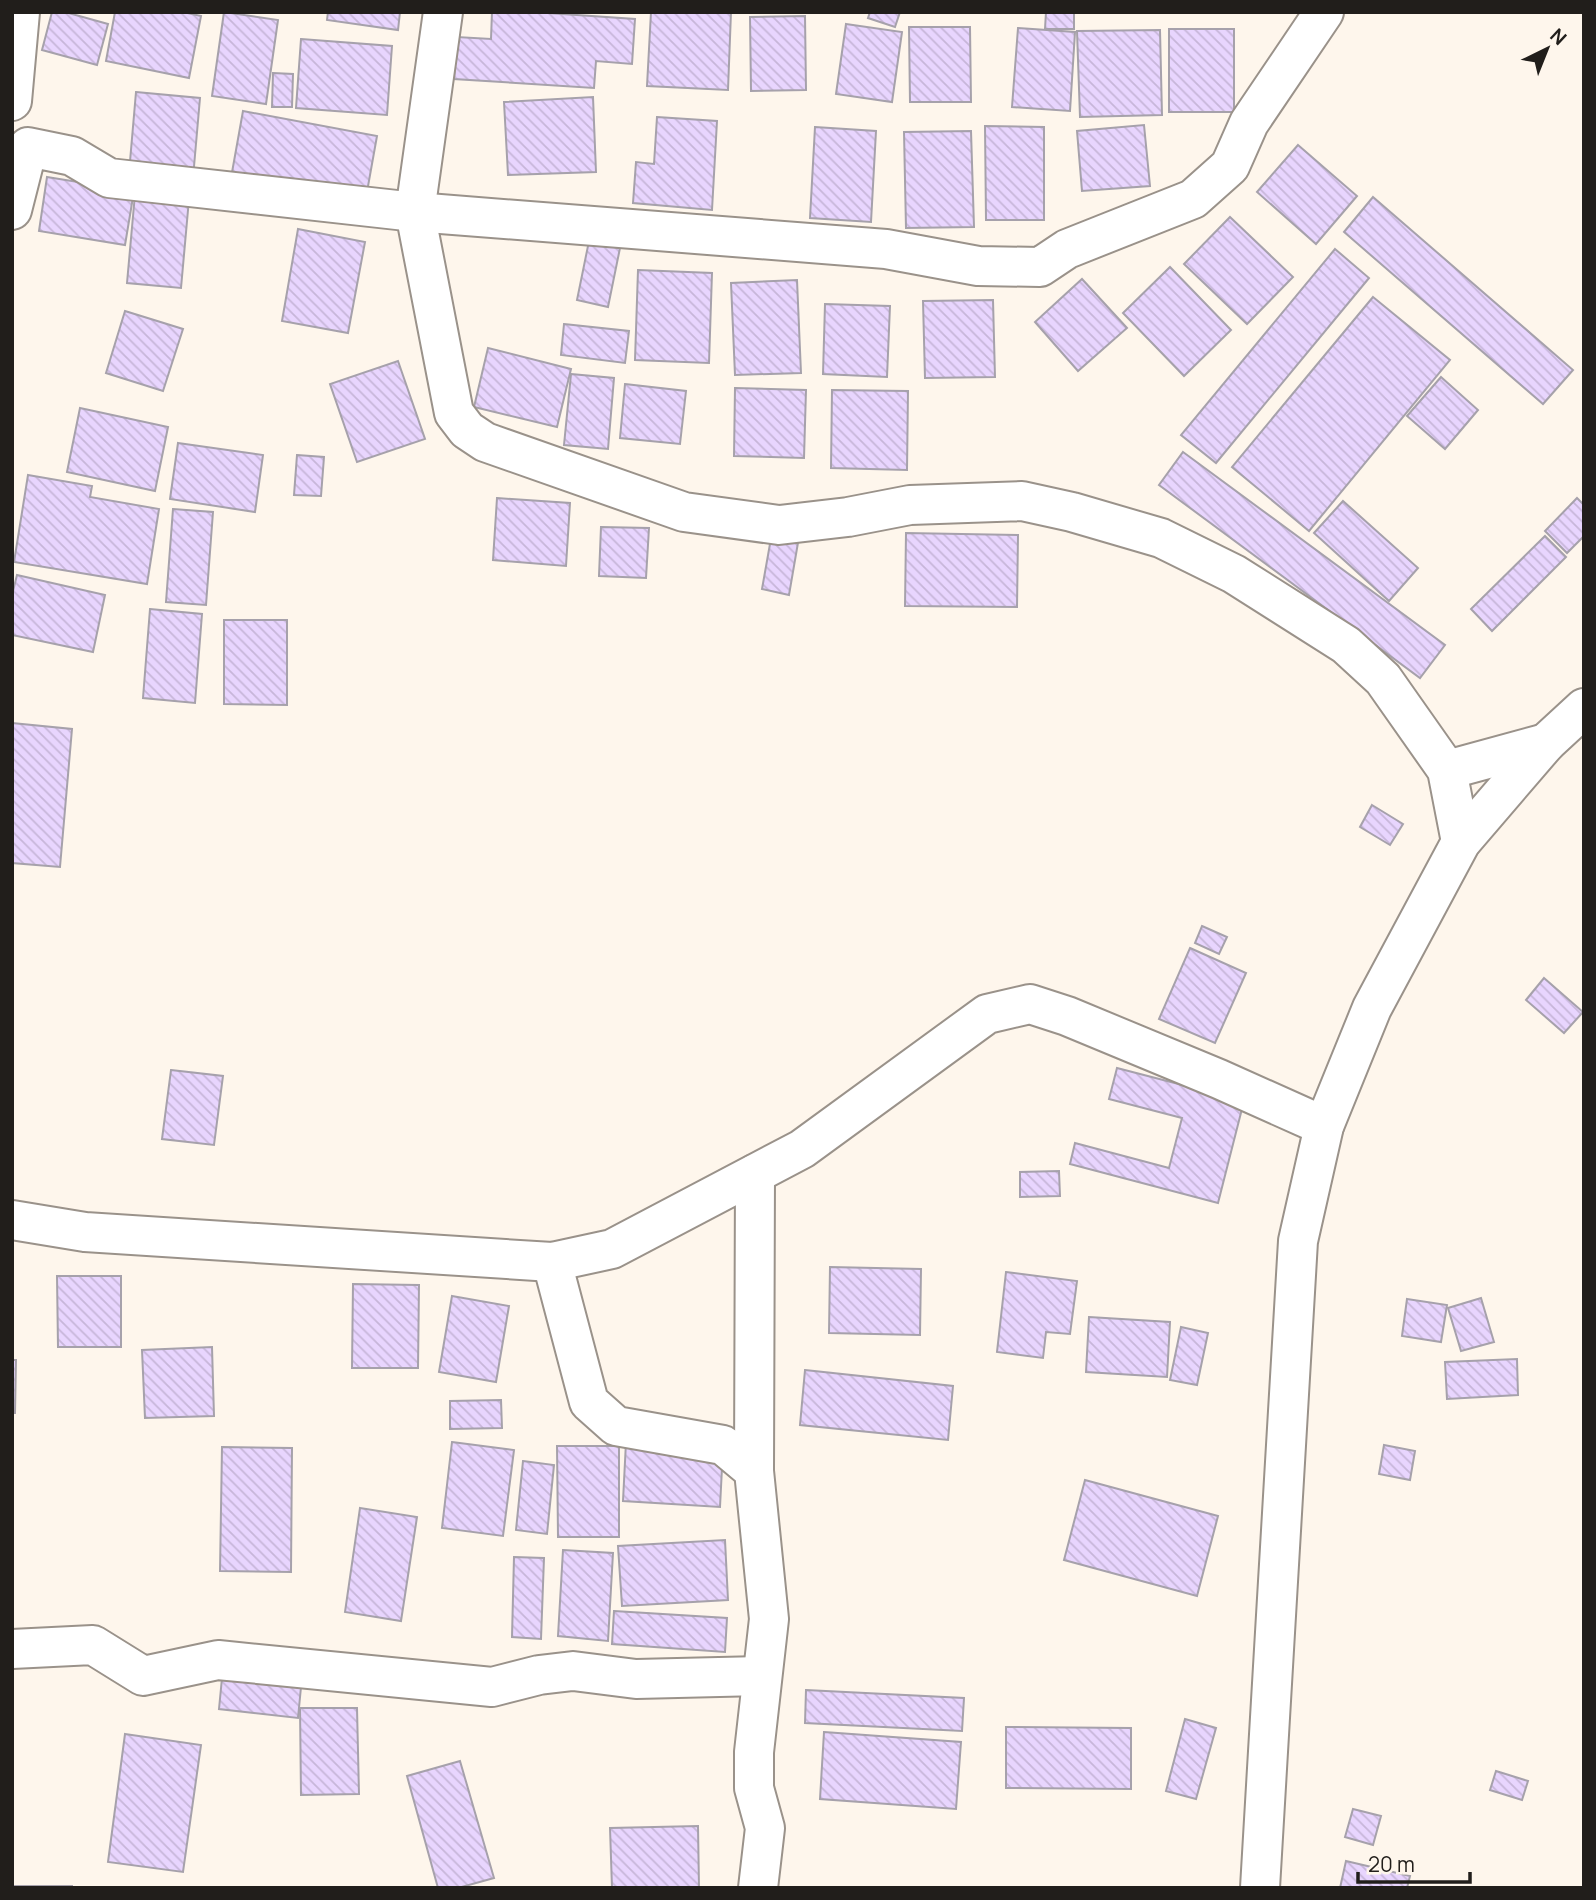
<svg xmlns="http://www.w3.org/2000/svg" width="1596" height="1900" viewBox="0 0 1596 1900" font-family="Manrope,sans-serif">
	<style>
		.building { fill: url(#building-back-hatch); stroke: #a6a1ab; stroke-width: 2 }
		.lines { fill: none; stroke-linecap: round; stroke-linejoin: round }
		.minor-casing { stroke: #9a928a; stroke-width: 42 }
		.major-casing { stroke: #9a928a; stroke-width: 42 }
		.minor { stroke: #fff; stroke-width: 38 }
		.major { stroke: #fff; stroke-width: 38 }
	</style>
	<defs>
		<pattern id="building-back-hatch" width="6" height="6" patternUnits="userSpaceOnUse" patternTransform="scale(1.75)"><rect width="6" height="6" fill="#e8d5fe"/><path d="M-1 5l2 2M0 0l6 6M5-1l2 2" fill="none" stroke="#c7b6d9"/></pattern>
	</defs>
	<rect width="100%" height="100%" fill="#fef6ec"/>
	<!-- building -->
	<g class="building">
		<path d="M52,12H65L108,24L97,65L42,50Z"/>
		<path d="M115,12H183L201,16L189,78L106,61Z"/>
		<path d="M224,12L278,20L266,104L212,96Z"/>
		<path d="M328,12H400L398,30L327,20Z"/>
		<path d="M492,12H533L635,19L632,64L596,61L594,88L454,79L457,37L491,39Z"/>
		<path d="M651,12H731L728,90L647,86Z"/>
		<path d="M870,12H900L895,27L868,18Z"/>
		<path d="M1046,12H1074V29H1045Z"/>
		<path d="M805,16L806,90L751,91L750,17Z"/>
		<path d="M846,24L902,32L892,102L836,94Z"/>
		<path d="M909,27H970L971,102H910Z"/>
		<path d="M1018,28L1075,32L1070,111L1012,107Z"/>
		<rect x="1169" y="29" width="65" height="83"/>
		<path d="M1160,30L1162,115L1080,117L1077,31Z"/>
		<path d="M301,39L392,46L387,115L296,108Z"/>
		<path d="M273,73L293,74L292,107H272Z"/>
		<path d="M136,92L200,98L193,178L129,173Z"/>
		<path d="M593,97L596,172L508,175L504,102Z"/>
		<path d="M243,111L377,136L365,203L231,178Z"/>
		<path d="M657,117L717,121L712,210L633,203L636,162L654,164Z"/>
		<path d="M1144,125L1150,186L1082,191L1077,131Z"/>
		<path d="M985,126L1044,127V220H986Z"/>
		<path d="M815,127L876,131L871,222L810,218Z"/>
		<path d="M971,131L974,227L906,228L904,132Z"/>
		<path d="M1298,145L1357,196L1316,244L1257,192Z"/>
		<path d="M47,177L134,191L125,245L39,231Z"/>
		<path d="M135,194L189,199L181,288L127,283Z"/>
		<path d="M1373,197L1573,370L1543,404L1344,232Z"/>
		<path d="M1230,217L1293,277L1247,324L1184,264Z"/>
		<path d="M298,229L365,242L348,333L282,321Z"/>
		<path d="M589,241L620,248L608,307L577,300Z"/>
		<path d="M1335,249L1369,278L1216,463L1181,435Z"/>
		<path d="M1170,267L1231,330L1184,376L1123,313Z"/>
		<path d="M638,270L712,273L709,363L635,360Z"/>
		<path d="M1082,279L1127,328L1078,371L1035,322Z"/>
		<path d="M797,280L801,373L735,375L731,283Z"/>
		<path d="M1373,297L1450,360L1309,531L1232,467Z"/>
		<path d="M993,300L995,377L925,378L923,301Z"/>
		<path d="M825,304L890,306L887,377L823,374Z"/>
		<path d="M125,311L183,329L163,391L106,373Z"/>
		<path d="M564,324L629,331L625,363L561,355Z"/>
		<path d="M488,348L571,369L557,427L474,407Z"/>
		<path d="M398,361L425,439L357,462L330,384Z"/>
		<path d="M571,374L614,378L608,449L564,445Z"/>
		<path d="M1441,377L1478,410L1445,449L1407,416Z"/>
		<path d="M625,384L686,391L680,444L620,438Z"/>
		<path d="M735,388L806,390L804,458L734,456Z"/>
		<path d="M832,390L908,391L907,470L831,468Z"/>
		<path d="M80,408L168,427L155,491L67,472Z"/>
		<path d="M178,443L263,455L255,512L170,499Z"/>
		<path d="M1183,452L1445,645L1420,678L1159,485Z"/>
		<path d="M297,455L324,457L321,496L294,495Z"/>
		<path d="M28,475L92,486L90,497L159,509L147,584L14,562Z"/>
		<path d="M497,498L570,503L566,566L493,560Z"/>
		<path d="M1577,498L1584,505V536L1567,553L1545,531Z"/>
		<path d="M1343,501L1418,568L1389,601L1314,533Z"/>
		<path d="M173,509L213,512L206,605L166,602Z"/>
		<path d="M601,527L649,528L646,578L599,576Z"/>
		<path d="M773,527L800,531L789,595L762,589Z"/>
		<path d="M906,533L1018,535L1017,607L905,606Z"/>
		<path d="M1545,536L1566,557L1492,631L1471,609Z"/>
		<path d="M17,575L105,595L93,652L12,635V595Z"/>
		<path d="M150,609L202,614L195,703L143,698Z"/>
		<path d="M224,620H287V705L224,704Z"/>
		<path d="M12,723L72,729L60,867L12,863Z"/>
		<path d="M1372,805L1403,824L1390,845L1360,827Z"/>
		<path d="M1202,926L1227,937L1219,954L1195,943Z"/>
		<path d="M1190,948L1246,973L1215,1043L1159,1019Z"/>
		<path d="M1544,978L1583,1012L1564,1033L1526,1000Z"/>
		<path d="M1117,1068L1244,1101L1218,1203L1070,1164L1075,1143L1169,1168L1182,1118L1109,1099Z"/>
		<path d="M171,1070L223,1076L214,1145L162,1139Z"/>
		<path d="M1059,1171L1060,1196L1020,1197V1172Z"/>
		<path d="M830,1267L921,1269L920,1335L829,1333Z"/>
		<path d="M1006,1272L1077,1281L1070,1334L1046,1332L1043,1358L997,1352Z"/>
		<path d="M57,1276H121V1347H58Z"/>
		<path d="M353,1284L419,1285L418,1368H352Z"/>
		<path d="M452,1296L509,1306L496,1382L439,1372Z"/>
		<path d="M1481,1298L1494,1342L1461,1351L1448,1308Z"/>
		<path d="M1407,1299L1447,1305L1441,1342L1402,1336Z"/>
		<path d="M1089,1317L1170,1322L1167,1377L1086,1372Z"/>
		<path d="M1181,1327L1208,1333L1197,1385L1170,1380Z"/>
		<path d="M212,1347L214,1416L145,1418L142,1350Z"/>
		<path d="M1517,1359L1518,1395L1447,1399L1445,1362Z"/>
		<path d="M12,1360H16L15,1413H12Z"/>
		<path d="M805,1370L953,1386L948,1440L800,1425Z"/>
		<path d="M501,1400L502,1428L450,1429V1401Z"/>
		<path d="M452,1442L514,1450L503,1536L442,1528Z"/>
		<path d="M626,1442L723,1448L720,1507L623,1501Z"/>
		<path d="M1384,1445L1415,1451L1410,1480L1379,1474Z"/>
		<path d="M557,1446H619V1537H558Z"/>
		<path d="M222,1447L292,1448L291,1572L220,1571Z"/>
		<path d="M523,1461L554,1465L547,1534L516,1530Z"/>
		<path d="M1085,1480L1218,1516L1197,1596L1064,1560Z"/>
		<path d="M360,1508L417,1517L401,1621L345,1612Z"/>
		<path d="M725,1540L728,1600L622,1606L618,1546Z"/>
		<path d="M563,1550L613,1553L608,1641L558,1636Z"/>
		<path d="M514,1557L544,1558L541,1639L512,1637Z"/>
		<path d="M614,1611L727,1618L725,1652L612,1644Z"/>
		<path d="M222,1678L301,1687L298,1718L219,1709Z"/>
		<path d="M806,1690L964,1698L962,1731L805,1723Z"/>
		<path d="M300,1708H357L359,1794L301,1795Z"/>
		<path d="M1185,1719L1216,1728L1196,1799L1166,1791Z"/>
		<path d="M1006,1727L1131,1728V1789L1006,1788Z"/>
		<path d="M824,1732L961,1742L956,1809L820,1799Z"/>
		<path d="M125,1734L201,1745L183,1872L108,1862Z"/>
		<path d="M460,1761L494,1878L458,1888H438L407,1776Z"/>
		<path d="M1496,1771L1528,1781L1522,1800L1490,1790Z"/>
		<path d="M1353,1809L1381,1816L1373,1845L1345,1837Z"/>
		<path d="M698,1826L699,1888H612L610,1828Z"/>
		<path d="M1346,1861L1410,1876L1407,1888H1340Z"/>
		<rect x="12" y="1886" width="60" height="2"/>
	</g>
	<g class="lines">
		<defs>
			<g id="minor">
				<path d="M443,12L415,212L454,413L467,430L485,442L684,512L779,525L848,517L910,505L1022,501L1072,512L1161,538L1234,574L1346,645L1383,679L1447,770L1461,842"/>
				<path d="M12,101L20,12"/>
				<path d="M12,210L28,147L72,156L109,178L415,212L886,249L978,266L1040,267L1067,249L1193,199L1230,166L1249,123L1324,12"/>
				<path d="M1447,770L1546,743"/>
				<path d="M12,1220L85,1232L552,1262L612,1249L802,1149L987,1014L1030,1004L1067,1016L1219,1079L1324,1126"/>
				<path d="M552,1262L589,1402L616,1426L723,1445L754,1471L769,1619L754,1752V1788L765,1828L758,1888"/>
				<path d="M754,1471L755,1174"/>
				<path d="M12,1649L93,1645L143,1676L218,1660L492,1687L539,1675L573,1671L636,1679L761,1676"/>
			</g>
			<path id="major" d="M1260,1888L1298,1241L1324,1126L1372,1008L1461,842L1546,743L1584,708"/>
		</defs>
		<!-- minor casing -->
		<use href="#minor" class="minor-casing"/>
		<!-- major casing -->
		<use href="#major" class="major-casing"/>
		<!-- minor -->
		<use href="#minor" class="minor"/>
		<!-- major -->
		<use href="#major" class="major"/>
	</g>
	<!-- border -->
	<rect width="1596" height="1900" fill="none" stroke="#211e1b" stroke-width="28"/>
	<!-- north arrow -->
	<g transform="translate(1547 49) rotate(43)" stroke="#fef6ec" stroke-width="5" paint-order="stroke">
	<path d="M0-5L12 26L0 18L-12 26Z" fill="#211e1b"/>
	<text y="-10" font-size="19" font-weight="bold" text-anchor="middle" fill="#211e1b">N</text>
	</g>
	<!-- scale -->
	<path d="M1358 1872v10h112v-10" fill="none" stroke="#211e1b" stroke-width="3.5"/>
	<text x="1368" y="1872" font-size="21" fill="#211e1b" stroke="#fef6ec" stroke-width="5" paint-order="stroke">20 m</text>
</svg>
